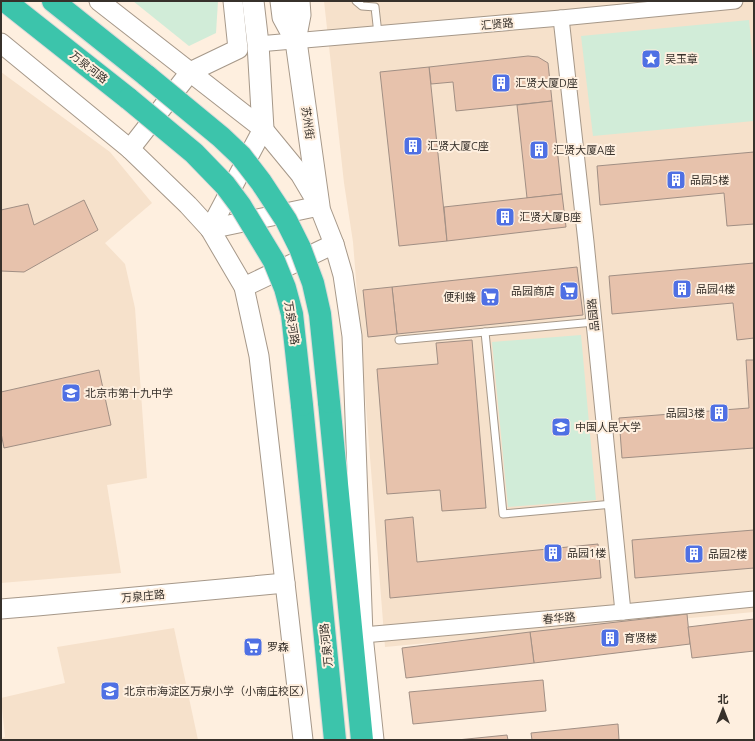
<svg xmlns="http://www.w3.org/2000/svg" width="755" height="741" viewBox="0 0 755 741" font-family="Ubuntu,'Noto Sans SC',sans-serif">
	<style>
		.built { fill: #f6e1cb }
		.green { fill: #d1ecd8 }
		.building { fill: #e7c2ac; stroke: #a18f84 }
		.lines { fill: none; stroke-linecap: round; stroke-linejoin: round }
		.service-casing { stroke: #a69889; stroke-width: 9 }
		.minor-casing { stroke: #a69889; stroke-width: 17 }
		.tertiary-casing { stroke: #a69889; stroke-width: 21 }
		.secondary-casing { stroke: #a69889; stroke-width: 23 }
		.trunk-casing { stroke: #dbdad9; stroke-width: 24 }
		.service { stroke: #fff; stroke-width: 7 }
		.minor { stroke: #fff; stroke-width: 15 }
		.tertiary { stroke: #fff; stroke-width: 19 }
		.secondary { stroke: #fff; stroke-width: 21 }
		.trunk { stroke: #3cc4ab; stroke-width: 22 }
		.trunk-bridge-casing { stroke: #dbdad9; stroke-width: 24; stroke-linecap: butt }
		.trunk-bridge { stroke: #3cc4ab; stroke-width: 22 }
		.labels { text-anchor: middle; stroke-width: 4; stroke-linejoin: round; paint-order: stroke }
		.street-label { font-size: 11px; fill: #37312b; stroke: #feefdf }
		.poi-label { font-size: 11px; fill: #37312b; stroke: #feefdf; text-anchor: start }
	</style>
	<rect width="100%" height="100%" fill="#feefdf"/>
	<!-- built -->
	<g class="built">
		<path d="M324,1H754V612L385,647L353,242L344,183Z"/>
		<path d="M1,72L110,152L152,203L105,243L125,264L135,308L147,478L107,485L121,573L1,583Z"/>
		<path d="M174,628L198,740H1V738L5,737L1,698L65,683L57,647Z"/>
	</g>
	<!-- green -->
	<g class="green">
		<path d="M133,1H218L216,33L189,46Z"/>
		<path d="M749,20L754,71V121L593,136L581,36Z"/>
		<path d="M581,335L596,500L508,507L492,342Z"/>
	</g>
	<!-- building -->
	<g class="building">
		<path d="M528,56L538,57L548,63L552,101L456,111L453,82L431,84L429,67Z"/>
		<path d="M429,67L447,241L399,246L380,72Z"/>
		<path d="M552,101L562,194L527,198L517,105Z"/>
		<path d="M754,152V224L727,226L724,193L600,205L597,166Z"/>
		<path d="M562,194L566,227L447,241L444,207Z"/>
		<path d="M84,200L98,230L24,272L1,271V210L28,204L34,225Z"/>
		<path d="M754,263V338L737,340L733,303L612,314L609,276Z"/>
		<path d="M577,267L583,315L397,334L392,287Z"/>
		<path d="M392,287L397,334L368,337L363,290Z"/>
		<path d="M472,340L486,508L442,511L440,490L387,494L377,369L438,364L436,343Z"/>
		<path d="M746,360H754V448L622,458L619,418L749,408Z"/>
		<path d="M99,370L111,425L4,448L1,433V392Z"/>
		<path d="M413,517L417,562L598,544L601,578L390,598L385,520Z"/>
		<path d="M754,530V568L635,578L632,540Z"/>
		<path d="M687,614L690,644L534,663L530,632Z"/>
		<path d="M754,619V651L692,658L688,627Z"/>
		<path d="M530,632L534,663L406,678L402,648Z"/>
		<path d="M543,680L546,711L413,724L409,692Z"/>
		<path d="M618,724L619,740H532L531,733Z"/>
		<path d="M507,735L508,740H457Z"/>
	</g>
	<g class="lines">
		<defs>
			<g id="service">
				<path d="M356,1L362,6L375,7L378,34"/>
				<path d="M485,332L503,514L613,504"/>
				<path d="M399,340L594,322"/>
			</g>
			<g id="minor">
				<path d="M561,18L586,242L623,612"/>
				<path d="M258,44L561,18L735,1"/>
				<path d="M363,635L623,612L754,599"/>
			</g>
			<g id="tertiary">
				<path d="M99,1L263,129L300,174L319,206L334,244L343,275L352,336L363,635L374,740"/>
				<path d="M296,41L301,15L300,1"/>
				<path d="M1,43L130,149L188,205L210,229L244,287L259,356L303,740"/>
				<path d="M130,149L190,72L238,49L233,1"/>
				<path d="M210,229L263,129"/>
				<path d="M210,229L319,206"/>
				<path d="M244,287L334,244"/>
				<path d="M1,609L37,606L285,583"/>
			</g>
			<g id="secondary">
				<path d="M253,1L258,44L263,129"/>
				<path d="M281,1L283,17L296,41L319,206"/>
			</g>
			<g id="trunk">
				<path d="M5,1L129,99"/>
				<path d="M53,1L147,76"/>
				<path d="M329,402L362,740"/>
				<path d="M302,405L335,740"/>
			</g>
		</defs>
		<!-- service casing -->
		<use href="#service" class="service-casing"/>
		<!-- minor casing -->
		<use href="#minor" class="minor-casing"/>
		<!-- tertiary casing -->
		<use href="#tertiary" class="tertiary-casing"/>
		<!-- secondary casing -->
		<use href="#secondary" class="secondary-casing"/>
		<!-- trunk casing -->
		<use href="#trunk" class="trunk-casing"/>
		<!-- service -->
		<use href="#service" class="service"/>
		<!-- minor -->
		<use href="#minor" class="minor"/>
		<!-- tertiary -->
		<use href="#tertiary" class="tertiary"/>
		<!-- secondary -->
		<use href="#secondary" class="secondary"/>
		<!-- trunk -->
		<use href="#trunk" class="trunk"/>
		<defs>
			<g id="trunk-bridge">
				<path d="M147,76L221,137L241,156L261,182L286,220L300,248L313,283L320,314L329,402"/>
				<path d="M129,99L194,153L225,185L240,205L274,261L285,288L292,314L302,405"/>
			</g>
		</defs>
		<!-- trunk-bridge casing -->
		<use href="#trunk-bridge" class="trunk-bridge-casing"/>
		<!-- trunk-bridge -->
		<use href="#trunk-bridge" class="trunk-bridge"/>
	</g>
	<!-- icons -->
	<defs>
		<symbol id="sight-square" viewBox="-11 -11 22 22"><rect x="-9" y="-9" width="18" height="18" rx="4" fill="#4f70e4" stroke="#feefdf"/><path d="M0-6L1.8-2.2L6-1.7L2.9 1.2L3.7 5.4L0 3.3L-3.7 5.4L-2.9 1.2L-6-1.7L-1.8-2.2Z" fill="#fff"/></symbol>
		<symbol id="building-square" viewBox="-11 -11 22 22"><rect x="-9" y="-9" width="18" height="18" rx="4" fill="#4f70e4" stroke="#feefdf"/><path d="M-4-6H4V6H1V3H-1V6H-4ZM-2.5-4.3h1.7v1.8h-1.7ZM.8-4.3h1.7v1.8H.8ZM-2.5-1h1.7V.8h-1.7ZM.8-1h1.7V.8H.8Z" fill="#fff"/></symbol>
		<symbol id="supermarket-square" viewBox="-11 -11 22 22"><rect x="-9" y="-9" width="18" height="18" rx="4" fill="#4f70e4" stroke="#feefdf"/><path d="M-6-5.5h2.5l.6 2H6L4.5 2H-2.5L-4.4-4H-6ZM-1.5 3.2a1.3 1.3 0 1 0 .1 0ZM3 3.2a1.3 1.3 0 1 0 .1 0Z" fill="#fff"/></symbol>
		<symbol id="school-square" viewBox="-11 -11 22 22"><rect x="-9" y="-9" width="18" height="18" rx="4" fill="#4f70e4" stroke="#feefdf"/><path d="M0-5L7-2L0 1L-7-2ZM-4 1L0 2.5L4 1V4Q0 6-4 4Z" fill="#fff"/></symbol>
		<symbol id="university-square" viewBox="-11 -11 22 22"><rect x="-9" y="-9" width="18" height="18" rx="4" fill="#4f70e4" stroke="#feefdf"/><path d="M0-5L7-2L0 1L-7-2ZM-4 1L0 2.5L4 1V4Q0 6-4 4Z" fill="#fff"/></symbol>
	</defs>
	<g fill-rule="evenodd">
		<use href="#sight-square" x="640" y="48" width="22" height="22"/>
		<use href="#building-square" x="490" y="72" width="22" height="22"/>
		<use href="#building-square" x="402" y="135" width="22" height="22"/>
		<use href="#building-square" x="528" y="139" width="22" height="22"/>
		<use href="#building-square" x="665" y="169" width="22" height="22"/>
		<use href="#building-square" x="494" y="206" width="22" height="22"/>
		<use href="#building-square" x="671" y="278" width="22" height="22"/>
		<use href="#supermarket-square" x="558" y="280" width="22" height="22"/>
		<use href="#supermarket-square" x="479" y="286" width="22" height="22"/>
		<use href="#school-square" x="60" y="382" width="22" height="22"/>
		<use href="#building-square" x="708" y="402" width="22" height="22"/>
		<use href="#university-square" x="550" y="416" width="22" height="22"/>
		<use href="#building-square" x="542" y="542" width="22" height="22"/>
		<use href="#building-square" x="683" y="543" width="22" height="22"/>
		<use href="#building-square" x="599" y="627" width="22" height="22"/>
		<use href="#supermarket-square" x="242" y="636" width="22" height="22"/>
		<use href="#school-square" x="99" y="680" width="22" height="22"/>
	</g>
	<g class="labels">
		<!-- street labels -->
		<g class="street-label">
			<text transform="translate(497 24) rotate(-5)" y="4">汇贤路</text>
			<text transform="translate(89 67) rotate(38)" y="4">万泉河路</text>
			<text transform="translate(308 123) rotate(82)" y="4">苏州街</text>
			<text transform="translate(593 315) rotate(-96)" y="4">品园路</text>
			<text transform="translate(292 323) rotate(81)" y="4">万泉河路</text>
			<text transform="translate(143 596) rotate(-5)" y="4">万泉庄路</text>
			<text transform="translate(559 618) rotate(-5)" y="4">春华路</text>
			<text transform="translate(326 645) rotate(-96)" y="4">万泉河路</text>
		</g>
		<!-- poi labels -->
		<g class="poi-label">
			<text x="665" y="63">吴玉章</text>
			<text x="515" y="87">汇贤大厦D座</text>
			<text x="427" y="150">汇贤大厦C座</text>
			<text x="553" y="154">汇贤大厦A座</text>
			<text x="690" y="184">品园5楼</text>
			<text x="519" y="221">汇贤大厦B座</text>
			<text x="696" y="293">品园4楼</text>
			<text x="555" y="295" text-anchor="end">品园商店</text>
			<text x="476" y="301" text-anchor="end">便利蜂</text>
			<text x="85" y="397">北京市第十九中学</text>
			<text x="705" y="417" text-anchor="end">品园3楼</text>
			<text x="575" y="431">中国人民大学</text>
			<text x="567" y="557">品园1楼</text>
			<text x="708" y="558">品园2楼</text>
			<text x="624" y="642">育贤楼</text>
			<text x="267" y="651">罗森</text>
			<text x="124" y="695">北京市海淀区万泉小学（小南庄校区）</text>
		</g>
	</g>
	<!-- border -->
	<rect width="755" height="741" fill="none" stroke="#37312b" stroke-width="4"/>
	<!-- north arrow -->
	<g transform="translate(723 709)" stroke="#feefdf" stroke-width="3" paint-order="stroke">
	<path d="M0-3L7 15L0 10L-7 15Z" fill="#37312b"/>
	<text y="-6" font-size="11" font-weight="bold" text-anchor="middle" fill="#37312b">北</text>
	</g>
</svg>
